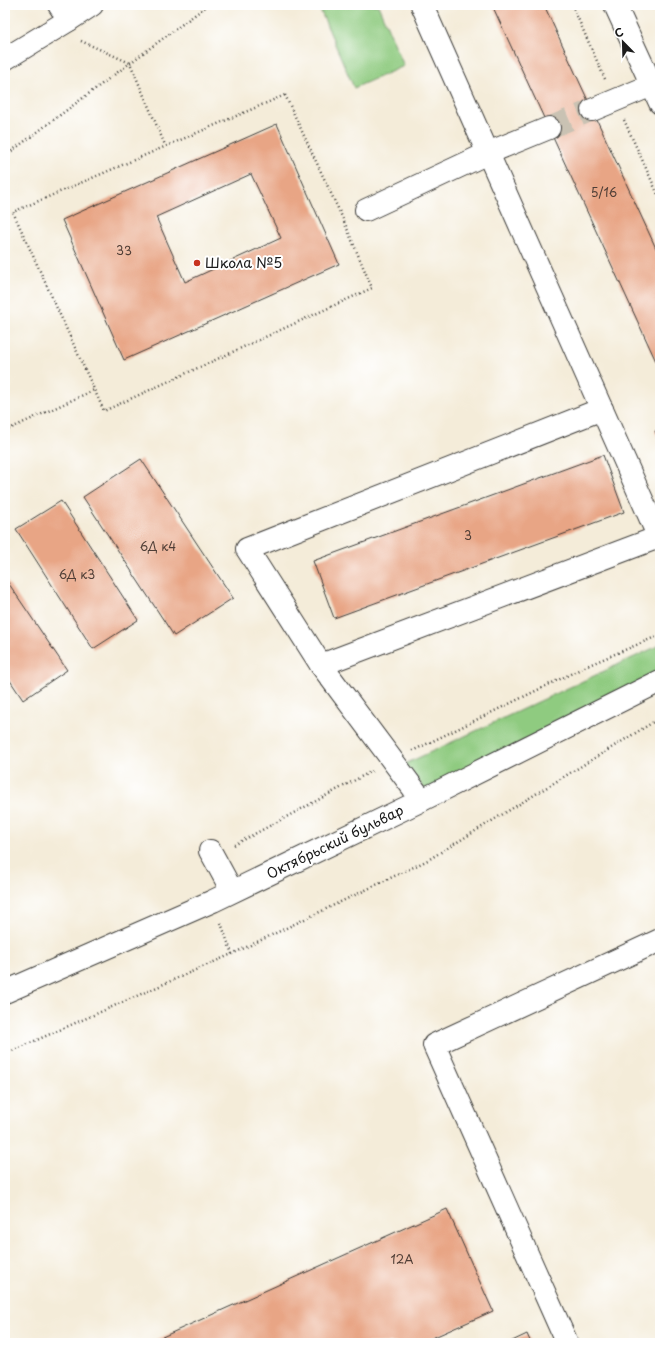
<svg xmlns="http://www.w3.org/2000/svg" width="665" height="1348" viewBox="0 0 665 1348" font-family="'Playpen Sans',sans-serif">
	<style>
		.green { fill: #8fcb80; stroke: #56744e }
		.building { fill: #e8a585; fill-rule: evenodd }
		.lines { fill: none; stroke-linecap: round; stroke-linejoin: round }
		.minor-tunnel { stroke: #c9c2b3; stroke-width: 22; stroke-dasharray: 22 11; stroke-linecap: butt }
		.minor-casing { stroke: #3c3b38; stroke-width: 24 }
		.path { stroke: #3c3b38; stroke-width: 2.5; stroke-dasharray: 1 3; stroke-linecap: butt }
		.minor { stroke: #fff; stroke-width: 22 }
		.poi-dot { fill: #c8321e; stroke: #fff; stroke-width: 1.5 }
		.labels { text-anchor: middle; stroke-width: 4; stroke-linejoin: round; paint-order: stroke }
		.number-label { font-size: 12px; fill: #4f3e36 }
		.poi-label { font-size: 14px; fill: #1c1c1c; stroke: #fff; text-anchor: start }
		.street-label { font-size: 14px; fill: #1c1c1c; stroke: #fff }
	</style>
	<rect width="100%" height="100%" fill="#fff"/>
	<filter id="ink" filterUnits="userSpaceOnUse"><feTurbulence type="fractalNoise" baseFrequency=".025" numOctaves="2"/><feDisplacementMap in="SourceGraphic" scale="8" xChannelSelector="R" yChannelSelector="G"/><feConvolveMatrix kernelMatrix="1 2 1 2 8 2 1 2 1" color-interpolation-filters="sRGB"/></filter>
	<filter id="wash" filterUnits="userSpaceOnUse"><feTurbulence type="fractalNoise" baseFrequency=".012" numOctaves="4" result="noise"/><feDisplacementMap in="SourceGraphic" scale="16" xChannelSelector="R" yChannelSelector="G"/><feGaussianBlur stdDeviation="0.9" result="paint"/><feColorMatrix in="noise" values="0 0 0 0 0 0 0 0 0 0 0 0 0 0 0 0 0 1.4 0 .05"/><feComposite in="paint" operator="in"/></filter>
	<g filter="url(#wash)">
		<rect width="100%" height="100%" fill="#f4ecd9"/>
		<!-- green -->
		<g class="green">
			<path d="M318,5H378L404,66L354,88Z"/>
			<path d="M660,645V673L425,790L405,764Z"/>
		</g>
		<g id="blocks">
			<!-- building -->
			<g class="building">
				<path d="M492,5H544L660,257V370Z"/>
				<path d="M277,124L339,264L124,360L62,220ZM251,174L281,238L185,282L156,217Z"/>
				<path d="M660,429V442L655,431Z"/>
				<path d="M603,455L624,512L334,618L313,561Z"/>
				<path d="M141,459L233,598L174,636L83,497Z"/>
				<path d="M61,501L138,620L93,649L16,529Z"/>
				<path d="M5,578L67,670L23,700L5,673Z"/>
				<path d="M447,1209L493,1311L421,1343H149Z"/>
				<path d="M527,1334L531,1343H508Z"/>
			</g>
		</g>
	</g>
	<g filter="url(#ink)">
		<use href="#blocks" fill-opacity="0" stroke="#3c3b38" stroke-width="1"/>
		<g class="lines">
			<!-- minor-tunnel -->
			<path class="minor-tunnel" d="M549,128L592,110"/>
			<defs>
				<g id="minor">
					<path d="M59,5L69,20L92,5"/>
					<path d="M422,5L660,540"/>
					<path d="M615,5L660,103"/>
					<path d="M5,59L69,20"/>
					<path d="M592,110L652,85"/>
					<path d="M366,210L488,153L549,128"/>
					<path d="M602,409L247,549L321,665L659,537"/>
					<path d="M321,665L422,800"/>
					<path d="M210,851L213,856L232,891"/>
					<path d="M5,992L213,901L422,800L660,681"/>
					<path d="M567,1343L434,1045L660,940"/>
				</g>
			</defs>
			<!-- minor casing -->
			<use href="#minor" class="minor-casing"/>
			<!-- path -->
			<g class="path">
				<path d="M572,5L605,79"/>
				<path d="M81,41L130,63L165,145"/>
				<path d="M285,95L343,219L372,288L104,411L13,212Z"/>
				<path d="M624,120L660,199"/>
				<path d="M5,156L208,5"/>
				<path d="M5,431L94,390"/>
				<path d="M412,751L589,665L660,635"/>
				<path d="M234,845L372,771"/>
				<path d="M221,923L232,954"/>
				<path d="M5,1054L232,954L428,860L660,718"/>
			</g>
			<!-- minor -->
			<use href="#minor" class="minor"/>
		</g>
	</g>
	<!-- markers -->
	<circle class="poi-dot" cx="197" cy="263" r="4"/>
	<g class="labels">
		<!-- number labels -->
		<g class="number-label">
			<text x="604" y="197">5/16</text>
			<text x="124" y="255">33</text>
			<text x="468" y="540">3</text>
			<text x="158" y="551">6Д к4</text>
			<text x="77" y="579">6Д к3</text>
			<text x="402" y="1264">12А</text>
		</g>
		<!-- poi labels -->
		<g class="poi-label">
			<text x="205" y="268">Школа №5</text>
		</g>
		<!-- street labels -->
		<g class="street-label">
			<text transform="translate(335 842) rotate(-26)" y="5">Октябрьский бульвар</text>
		</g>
	</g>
	<!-- margin -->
	<rect width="665" height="1348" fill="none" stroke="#fff" stroke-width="20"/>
	<!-- north arrow -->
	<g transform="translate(623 42) rotate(337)" stroke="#ffffff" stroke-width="3" paint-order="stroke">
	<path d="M0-3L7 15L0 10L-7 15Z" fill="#1c1c1c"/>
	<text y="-6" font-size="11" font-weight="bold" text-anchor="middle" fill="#1c1c1c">С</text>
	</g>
</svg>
